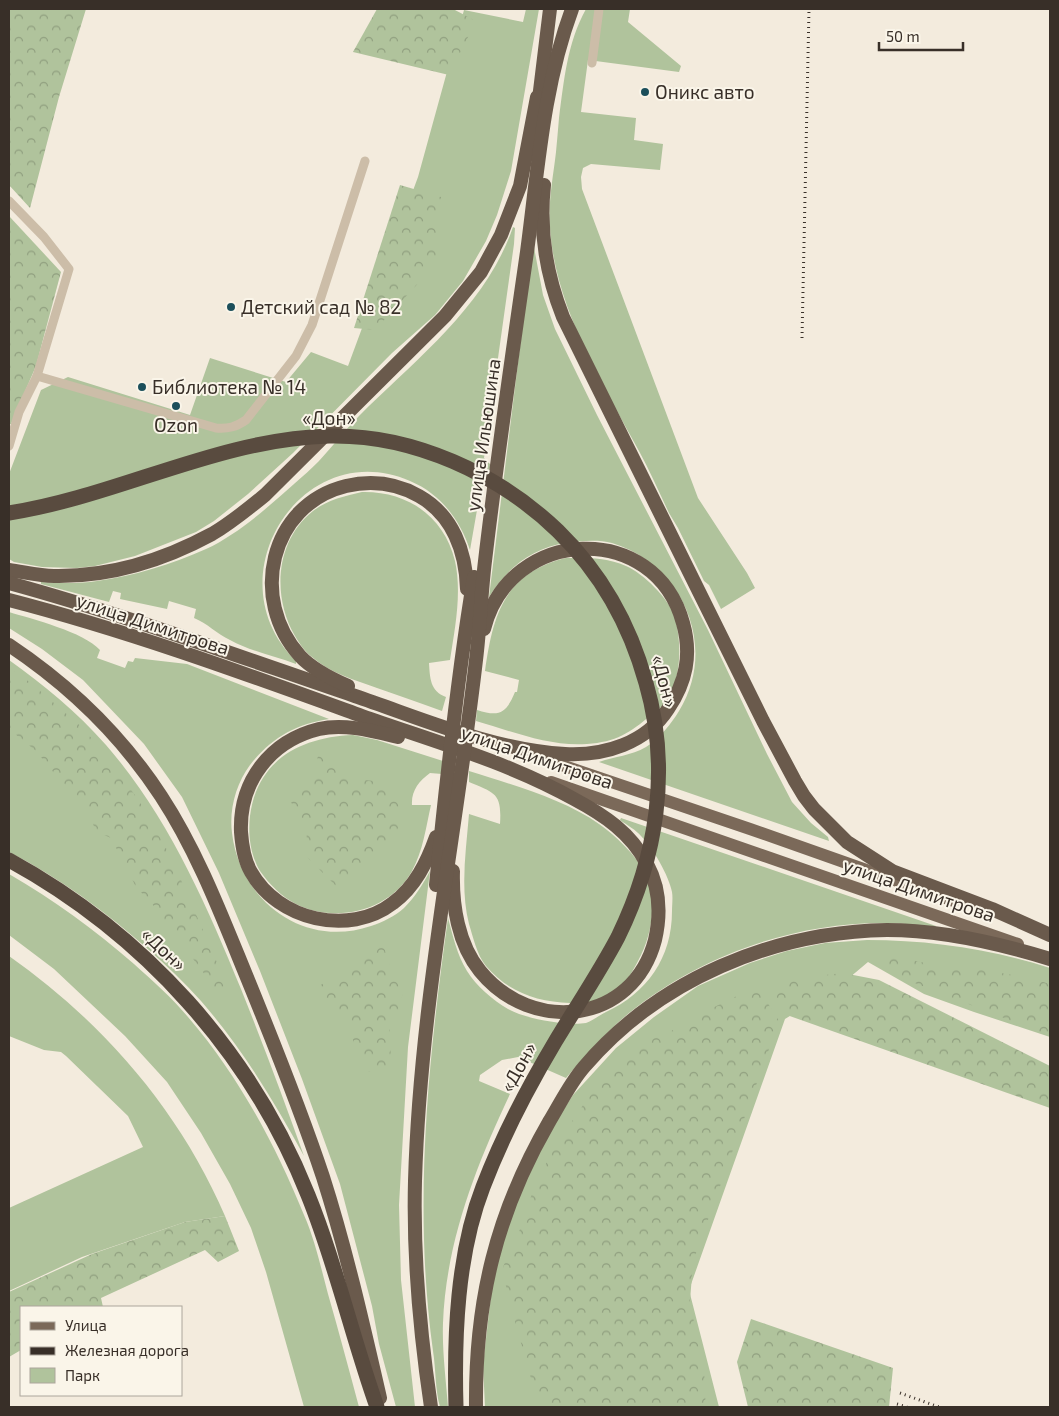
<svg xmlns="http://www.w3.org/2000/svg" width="1059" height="1416" viewBox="0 0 1059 1416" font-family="'Exo 2',sans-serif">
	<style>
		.green { fill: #b0c39c }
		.forest { fill: url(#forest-crowns) }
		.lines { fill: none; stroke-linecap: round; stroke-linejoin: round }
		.minor { stroke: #ccbda8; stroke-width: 9 }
		.primary { stroke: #7b6959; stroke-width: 12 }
		.trunk { stroke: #6a5a4c; stroke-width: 14 }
		.motorway { stroke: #594b3f; stroke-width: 15 }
		.rail { stroke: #382f28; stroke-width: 3; stroke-dasharray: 1 4; stroke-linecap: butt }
		.poi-dot { fill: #1c4f5b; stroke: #faf5e9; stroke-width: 2 }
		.labels { text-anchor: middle; stroke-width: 4; stroke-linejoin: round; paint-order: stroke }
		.poi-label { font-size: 19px; fill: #382f28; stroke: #faf5e9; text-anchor: start }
		.street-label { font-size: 19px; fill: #382f28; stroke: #faf5e9 }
	</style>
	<defs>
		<pattern id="forest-crowns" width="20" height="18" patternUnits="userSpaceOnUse" patternTransform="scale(1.25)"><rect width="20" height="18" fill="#b0c39c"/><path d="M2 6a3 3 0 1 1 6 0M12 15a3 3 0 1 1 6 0" fill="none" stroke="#909f7f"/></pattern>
	</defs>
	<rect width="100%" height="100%" fill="#f3ebdd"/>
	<!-- green -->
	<g class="green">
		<path d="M526,9H539L511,171L497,215L486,241L463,281L435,315L392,353L293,453L248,494L214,521L196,532L135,556L95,566L77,568L42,567L14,562L9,559V474L41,390L68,377L190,415L210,358L286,382L311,352L348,366L418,177L464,10L523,22Z"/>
		<path d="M586,9H630L628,22L681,66L679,72L588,60L581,112L636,118L634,140L663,144L660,170L591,164L583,168L581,177L582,189L698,498L747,573L755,588L721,609L709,585L704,581L678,528L669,513C659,492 650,471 639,451C602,383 555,307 550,228C548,202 553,178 556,152C557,141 558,130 559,118C564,81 567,43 586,9Z"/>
		<path d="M513,227L515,228L514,244L484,458L491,465L480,493L470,550C460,520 441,494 410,481C302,434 211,578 296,661V664C274,656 250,651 230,640C217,634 207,623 194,618L196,609L169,601L167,609L120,599L121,593L113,591L109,602L41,584V582C59,583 79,584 97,581C134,576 172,564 206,549C238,534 267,508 294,484C302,477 311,469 319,461C333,446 345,430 359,416C416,359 486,306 513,227Z"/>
		<path d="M533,242L543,295L555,329L597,415L708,630L767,754L792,802L811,823L828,837L829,841L599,762C615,756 631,756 646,747C660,738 671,724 679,711C719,646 682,564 612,543C597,539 581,541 566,543C532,548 507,568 489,597Z"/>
		<path d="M362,492C407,491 444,516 455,561C462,593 455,628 450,660L429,663C430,678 430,691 446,697L442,711C421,703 399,696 377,688C355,680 330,673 312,657C304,651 300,644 295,636C272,597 275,541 313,511C327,500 345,496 362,492Z"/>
		<path d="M566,558C587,558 606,557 626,566C643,573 669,599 675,617C682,645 682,682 663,705C660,708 655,712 651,715C630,733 616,742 587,744C550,747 511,731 476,721L477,710C499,717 506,714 515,692H517L519,680L485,671C493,615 504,573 566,558Z"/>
		<path d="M9,612C32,619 84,632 100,650L97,658L125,668L128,661L133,662L135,658L187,664L329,719C296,724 271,738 250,765C236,784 229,809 232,833C240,901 304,949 371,926C383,922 395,916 404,908C415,897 423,884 430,871L408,1047L399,1205L401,1280L415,1407H396L379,1344L372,1306L340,1184L302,1079L260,971L219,873L182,797L144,744L83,680L42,649L9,628Z"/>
		<path d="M9,660C44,685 77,712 106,745C167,815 206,903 241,989C263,1044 284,1100 304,1156C274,1101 242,1048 201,1001C185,983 167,966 149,950C106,912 60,878 9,852Z"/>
		<path d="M353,735L377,740L443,761L442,774L430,773C419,781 411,791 412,805H431C426,827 423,851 412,871C390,911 336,924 296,904C282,897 269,884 260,871C250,854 248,834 250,816C257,760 301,737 353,735Z"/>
		<path d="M469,771C510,784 564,799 599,824C616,836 635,854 645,873C658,900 652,936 638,961C632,972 626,984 616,991C609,995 596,1003 589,1004C583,1005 576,1004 570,1003C537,1002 508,992 486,966C477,955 473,937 469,924C460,888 466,851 469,814L500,824C502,793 495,793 469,782Z"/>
		<path d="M621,818L936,926L935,928C920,926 905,923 890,923C797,921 701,955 629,1013C606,1032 586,1055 566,1078L518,1057L502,1060L480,1075L479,1081L510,1094C476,1166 446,1242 443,1323C442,1351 446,1380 448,1407H440C435,1389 436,1370 433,1351C413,1207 428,1061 448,918C453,936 457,955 467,971C476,986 493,1000 508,1009C526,1019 566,1026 586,1023C592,1021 600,1015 606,1012C647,993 672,958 672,911C672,905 673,898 672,892C669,876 653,848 641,836C636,830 627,825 620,820Z"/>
		<path d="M9,874C54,900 95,930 134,964C153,981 172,998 188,1017C238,1075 275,1144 304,1215C315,1240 321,1268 328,1294C339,1332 349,1370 359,1407H304L266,1272L251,1228L230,1184L201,1133L167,1082L125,1036L54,969L9,935Z"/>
		<path d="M867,940C930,940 990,949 1050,968V1037L974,1012L924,994L868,962L843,983L785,1019L689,1290L719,1407H485L483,1365L493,1278L513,1207L552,1127L573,1095L616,1048L654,1017L698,986L750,963L787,951L825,943Z"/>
		<path d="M9,956C103,1022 180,1111 225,1216L185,1222L82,1257L9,1291V1208L143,1147L128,1116L66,1056L61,1052L44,1050L9,1036Z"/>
	</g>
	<!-- forest -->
	<g class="forest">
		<path d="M9,9H86L59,97L30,208L9,185Z"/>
		<path d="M377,9H453L476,21L449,75L353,52Z"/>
		<path d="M400,185L441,197L435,265L375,330L354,328Z"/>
		<path d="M9,216L61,272L36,366L11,424H9Z"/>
		<path d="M9,668L31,683L85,730L138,799L171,857L229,990L217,991L153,905L136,887L111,838L97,832L79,797L59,779L36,751L9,729V718L23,706L9,694Z"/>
		<path d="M321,747L348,779C375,781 387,778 403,802L396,837L337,887L306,856L307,825L290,801L311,778Z"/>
		<path d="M371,946L384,947L391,970L405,978L399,1014L389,1012L391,1063L381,1071L369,1072L358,1059L347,1017L322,1001L320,985L349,972Z"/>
		<path d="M877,954H885L934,965L957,966L1026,977L1050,984V1036L907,980L878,966L875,960Z"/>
		<path d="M843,973L879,980L1050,1066V1108L784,1014L773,990L780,980Z"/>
		<path d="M757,986L779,1021L693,1262L690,1301L706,1385L705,1407H539L507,1293L503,1267L521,1227L534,1187L553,1150L585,1102L629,1049L678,1028L688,1020Z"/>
		<path d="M225,1216L239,1251L218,1262L205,1250L101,1298L103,1307H21V1350L9,1357V1292L92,1254L185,1222Z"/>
		<path d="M751,1319L893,1368L889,1407H748L737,1362Z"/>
	</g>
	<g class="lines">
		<!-- minor -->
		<g class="minor">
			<path d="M592,63L599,9"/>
			<path d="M9,201L44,237L69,269L37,376L19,412L9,446"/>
			<path d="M37,376L216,428C228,429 236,427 246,420L296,356L312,325L365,161"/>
		</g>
		<!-- primary -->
		<g class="primary">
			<path d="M529,754L750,829L954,901"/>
			<path d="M551,782L1018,944"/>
		</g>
		<!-- trunk -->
		<g class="trunk">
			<path d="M538,107L550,9"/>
			<path d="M544,185C539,231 546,274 563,317L763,721L795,781L804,796L814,809L847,842L892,871L992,909L1050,935"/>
			<path d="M9,570C24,572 39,576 54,576C109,577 164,560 212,534C231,523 248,509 265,495L445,316L481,272L501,235L520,186L537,97"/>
			<path d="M9,583C126,615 240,657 355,696C423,719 493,750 565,754C605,756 646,743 668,709C686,682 692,655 683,623C655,520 510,526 484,629"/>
			<path d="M9,600C129,631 246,674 362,716C433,741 508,762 574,799C604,815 631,833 647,864C660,888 661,914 655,940C633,1024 532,1035 480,971C458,944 452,905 453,871"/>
			<path d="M9,645C69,685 121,735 161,796C197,851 221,914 246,975C273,1041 300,1108 323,1177C346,1249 363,1324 380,1398"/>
			<path d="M348,686C332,679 313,670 300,656C249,600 269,505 346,486C372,480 396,483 419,496C453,515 466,552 467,589"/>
			<path d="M398,737C373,731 344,723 319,729C270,741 239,782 241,832C242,846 244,860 251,872C278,920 349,937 393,903C415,887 427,862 436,837"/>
			<path d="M436,885C446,783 457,679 474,577"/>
			<path d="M431,1407C420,1333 413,1257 415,1181C420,1006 456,834 476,660C480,627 481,594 485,561C497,458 512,355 527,252C538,170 543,87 572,9"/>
			<path d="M476,1407C475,1301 496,1214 549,1122C560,1104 570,1083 584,1067C659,979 773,932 887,930C942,930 998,943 1050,959"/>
		</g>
		<!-- motorway -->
		<g class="motorway">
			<path d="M9,513C118,496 218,439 329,436C413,434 499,474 558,531C601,573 630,625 646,683C671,769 657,857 618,937C599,973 576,1007 555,1042C527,1089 502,1137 483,1187C457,1254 454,1336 456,1407"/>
			<path d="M9,860C144,934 251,1052 308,1195C336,1264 352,1337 377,1407"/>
		</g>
		<!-- rail -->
		<g class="rail">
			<path d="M802,338L809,9"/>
			<path d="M900,1393L939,1407"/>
			<path d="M897,1404L907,1407"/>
		</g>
	</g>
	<!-- markers -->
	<g class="poi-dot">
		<circle cx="645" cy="92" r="5"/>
		<circle cx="231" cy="307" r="5"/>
		<circle cx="142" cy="387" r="5"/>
		<circle cx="176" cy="406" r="5"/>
	</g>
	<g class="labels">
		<!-- poi labels -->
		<g class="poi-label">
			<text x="655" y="99">Оникс авто</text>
			<text x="241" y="314">Детский сад № 82</text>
			<text x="152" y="394">Библиотека № 14</text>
			<text x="176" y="432" text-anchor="middle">Ozon</text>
		</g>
		<!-- street labels -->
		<g class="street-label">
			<text x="329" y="425">«Дон»</text>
			<text transform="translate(483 435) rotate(-82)" y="7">улица Ильюшина</text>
			<text transform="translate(153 624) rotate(18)" y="7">улица Димитрова</text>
			<text transform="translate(665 681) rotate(75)" y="7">«Дон»</text>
			<text transform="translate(537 757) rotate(19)" y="7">улица Димитрова</text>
			<text transform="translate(919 890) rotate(19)" y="7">улица Димитрова</text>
			<text transform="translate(164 949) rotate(43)" y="7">«Дон»</text>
			<text transform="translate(518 1067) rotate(-61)" y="7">«Дон»</text>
		</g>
	</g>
	<!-- border -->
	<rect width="1059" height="1416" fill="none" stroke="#382f28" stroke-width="20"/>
	<!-- legend -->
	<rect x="20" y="1306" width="162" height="90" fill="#faf5e9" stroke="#aca69c"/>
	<rect x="30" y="1322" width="25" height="8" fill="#7b6959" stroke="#aca69c"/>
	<text x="65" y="1331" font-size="15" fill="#382f28">Улица</text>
	<rect x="30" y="1347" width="25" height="8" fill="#382f28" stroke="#aca69c"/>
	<text x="65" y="1356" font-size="15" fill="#382f28">Железная дорога</text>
	<rect x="30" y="1368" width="25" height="15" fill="#b0c39c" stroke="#aca69c"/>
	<text x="65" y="1381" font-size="15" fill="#382f28">Парк</text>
	<!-- scale -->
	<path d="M879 42v8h84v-8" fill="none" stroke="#382f28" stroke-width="2.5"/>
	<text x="886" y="42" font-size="15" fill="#382f28" stroke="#faf5e9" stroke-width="4" paint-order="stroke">50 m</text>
</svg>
